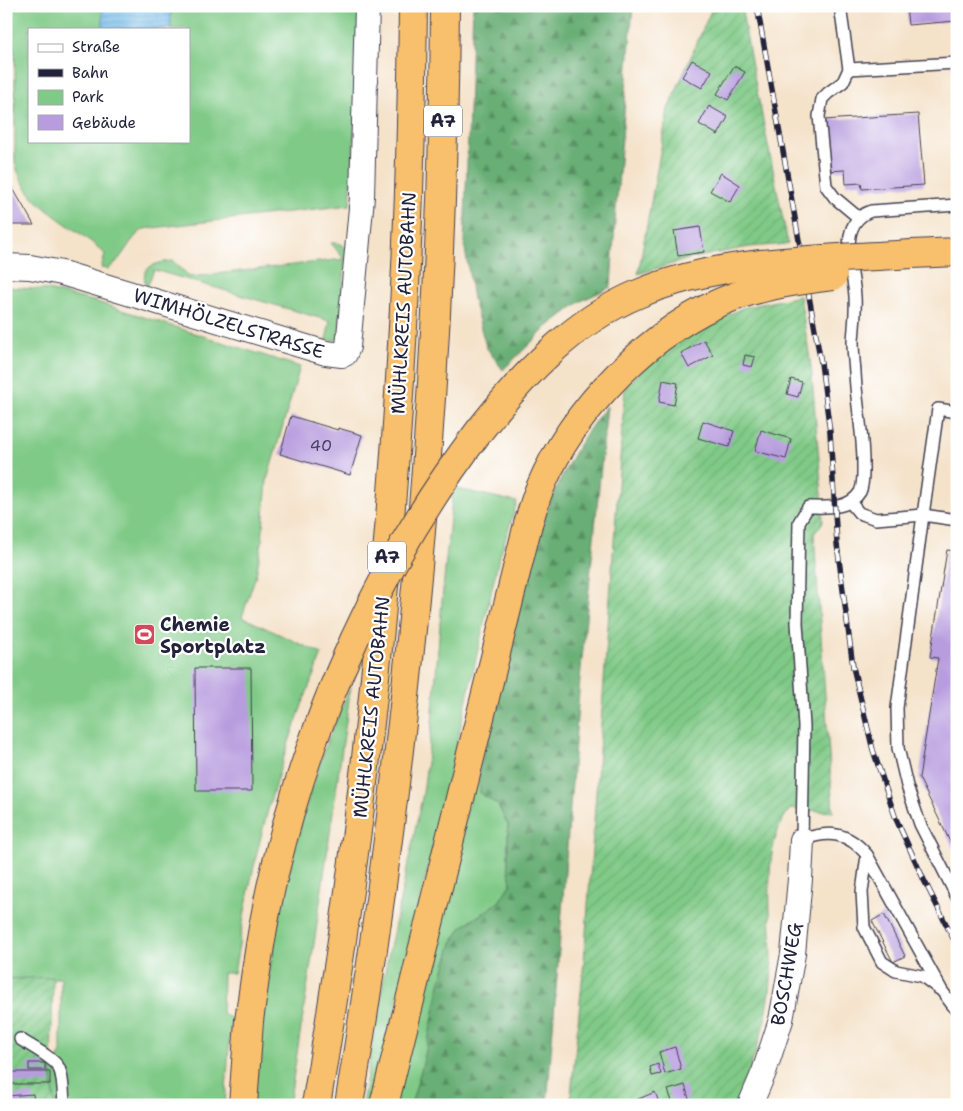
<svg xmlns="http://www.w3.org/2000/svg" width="963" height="1111" viewBox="0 0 963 1111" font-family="'Shantell Sans',sans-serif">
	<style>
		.green { fill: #80ca87; stroke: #517661; fill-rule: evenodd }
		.forest { fill: url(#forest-firs); stroke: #456858 }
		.garden { fill: url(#garden-furrows); stroke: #517661 }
		.water { fill: url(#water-rules); stroke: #486e91 }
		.building { fill: #b79cde }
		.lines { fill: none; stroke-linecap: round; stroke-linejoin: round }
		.lane-casing { stroke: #423f50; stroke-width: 14 }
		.street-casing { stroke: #423f50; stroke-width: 26 }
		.highway-casing { stroke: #423f50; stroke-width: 30 }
		.lane { stroke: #fff; stroke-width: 11 }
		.street { stroke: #fff; stroke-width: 24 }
		.highway { stroke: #f8bf6c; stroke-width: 28 }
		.rail-casing { stroke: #22223b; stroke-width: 5.5 }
		.rail { stroke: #fff; stroke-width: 4; stroke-dasharray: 11; stroke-linecap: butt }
		.highway-bridge-casing { stroke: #423f50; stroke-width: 30; stroke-linecap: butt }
		.highway-bridge { stroke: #f8bf6c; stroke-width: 28 }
		.labels { text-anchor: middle; stroke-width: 4.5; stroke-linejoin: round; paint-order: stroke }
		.number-label { font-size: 16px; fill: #474064 }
		.shield { fill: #fff; stroke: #646476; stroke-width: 1 }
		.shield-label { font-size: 18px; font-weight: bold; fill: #22223b }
		.street-label { font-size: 19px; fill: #22223b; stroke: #fff }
		.poi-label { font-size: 19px; font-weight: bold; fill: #22223b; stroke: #fff; text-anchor: start }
	</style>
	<defs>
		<pattern id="forest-firs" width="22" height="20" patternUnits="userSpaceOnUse" patternTransform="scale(1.25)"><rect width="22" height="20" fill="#68ae74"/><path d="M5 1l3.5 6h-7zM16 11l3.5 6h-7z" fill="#558d60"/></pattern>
		<pattern id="garden-furrows" width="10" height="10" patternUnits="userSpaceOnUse" patternTransform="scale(1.25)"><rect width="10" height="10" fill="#80ca87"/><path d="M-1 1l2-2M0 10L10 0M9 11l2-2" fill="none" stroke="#6ead75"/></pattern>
		<pattern id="water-rules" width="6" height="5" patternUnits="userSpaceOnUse" patternTransform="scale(1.25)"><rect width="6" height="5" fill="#6eb9e7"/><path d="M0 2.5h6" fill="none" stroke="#5a96bc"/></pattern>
	</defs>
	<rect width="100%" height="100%" fill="#fff"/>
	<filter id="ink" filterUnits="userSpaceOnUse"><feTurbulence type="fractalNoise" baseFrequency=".02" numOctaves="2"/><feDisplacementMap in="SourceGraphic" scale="10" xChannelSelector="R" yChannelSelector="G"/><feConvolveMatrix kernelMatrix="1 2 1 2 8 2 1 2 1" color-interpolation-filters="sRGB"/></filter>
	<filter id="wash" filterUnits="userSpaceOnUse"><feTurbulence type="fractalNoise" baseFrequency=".0096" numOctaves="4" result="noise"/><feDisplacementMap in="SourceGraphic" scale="20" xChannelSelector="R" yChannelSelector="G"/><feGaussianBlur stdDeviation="1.12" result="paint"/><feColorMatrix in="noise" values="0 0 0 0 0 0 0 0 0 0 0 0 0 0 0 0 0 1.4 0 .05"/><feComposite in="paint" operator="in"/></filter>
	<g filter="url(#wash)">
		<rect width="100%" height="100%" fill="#f4e2c9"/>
		<!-- green -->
		<g class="green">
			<path d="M6,6H362L350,205L144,229C128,239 124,259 108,269L101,268L105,254C74,223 24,208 15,161V57ZM29,29H189V141H29Z"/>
			<path d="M331,243C338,243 343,243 346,250L339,338L335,340H326L330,321L154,270L147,287C137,267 157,262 173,261L190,277L344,259Z"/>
			<path d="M6,287L48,290L97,302L300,367L267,480L262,541L256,575L242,617L322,654C295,720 272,787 256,857C247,895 241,934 234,973H223L222,1013L232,1019L230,1032L225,1105H55L51,1069L61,1053V978L6,979Z"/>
			<path d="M453,488L517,502L498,562L444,799L372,1105H362L385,971L423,793L432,723L442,600Z"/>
			<path d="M351,686L315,937L289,1105H252L263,1009L281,905L304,812L328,739Z"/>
			<path d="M490,716L498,805L508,825V864L511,883L499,902L462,927L452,943L440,984L424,1060L411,1105H395Z"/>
		</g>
		<!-- forest -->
		<g class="forest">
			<path d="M473,6H633L615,221L611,287L581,301L548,326L503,370L486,347L473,299L464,242Z"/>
			<path d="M607,406L580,679L547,1105H411L424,1060L440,984L452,943L462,927L499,902L511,883L508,864V825L498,805L480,793L479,774C490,730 500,685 510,641C529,558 551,472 607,406Z"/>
		</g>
		<!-- garden -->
		<g class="garden">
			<path d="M713,6H741L751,61L788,244L749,247L692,258L638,274L668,109Z"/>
			<path d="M800,296L811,366L822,495L823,522L814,534L833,812L790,809C756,851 776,929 771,980C768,1024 752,1065 735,1105H570L584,961L625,388L643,369L685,336L742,308Z"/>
			<path d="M53,977L51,1069L55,1105H6V979Z"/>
		</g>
		<!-- water -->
		<path class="water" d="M102,6H171V29H103Z"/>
		<g id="blocks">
			<!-- building -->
			<g class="building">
				<path d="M906,6H957V21L908,25Z"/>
				<path d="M692,60L712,71L702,88L682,77Z"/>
				<path d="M734,66L745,72L728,100L717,94Z"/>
				<path d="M709,106L728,117L718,135L699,124Z"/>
				<path d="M918,114L924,185L862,189L861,183L846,184L845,170L826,171L823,120Z"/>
				<path d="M721,173L740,185L730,202L710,191Z"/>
				<path d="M11,185L34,225H6V188Z"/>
				<path d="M700,227L704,252L678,256L674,231Z"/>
				<path d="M704,340L713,355L689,368L681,353Z"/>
				<path d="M745,355L755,357L752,367L743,365Z"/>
				<path d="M791,379L802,382L798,397L787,394Z"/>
				<path d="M663,380L678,383L674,405L659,402Z"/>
				<path d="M291,416L338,430V428L362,435L350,475L280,454Z"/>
				<path d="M703,421L734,431L729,447L698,438Z"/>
				<path d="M761,430L791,439L786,459L755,451Z"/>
				<path d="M947,550L957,551V856L919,778L938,658L930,657Z"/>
				<path d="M195,668H251L252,791H196Z"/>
				<path d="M884,914L905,956L893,962L872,921Z"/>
				<path d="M675,1047L681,1069L665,1074L659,1052Z"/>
				<rect x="29" y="1063" width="16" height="7"/>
				<path d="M658,1064L661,1074L652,1076L650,1067Z"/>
				<path d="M11,1072H50V1084H10Z"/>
				<path d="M685,1085L689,1099L673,1104L668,1090Z"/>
				<path d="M655,1092L660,1105H630L629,1103Z"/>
				<path d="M33,1094L34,1103L6,1105V1096Z"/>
			</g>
		</g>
	</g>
	<g filter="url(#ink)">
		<use href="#blocks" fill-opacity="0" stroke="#423f50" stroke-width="1"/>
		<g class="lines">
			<defs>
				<g id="lane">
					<path d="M840,6L849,69L843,82L828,93L822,99L819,116L826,186L835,198L859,218"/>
					<path d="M849,69L957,63"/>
					<path d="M957,205L871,211C836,223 853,268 855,296C856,311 854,326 853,341C853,351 854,361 855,372C856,402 863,432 863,462C863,471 864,484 860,492C849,510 825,507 808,507L799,522L797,623L804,726L802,840C829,830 848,832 867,855L942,991L957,1011"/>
					<path d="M850,502L859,513L876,519L923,515L938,409L957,412"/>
					<path d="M957,520L923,515L897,708L898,748L907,786L920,824L957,897"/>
					<path d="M867,855L862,892L864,927L882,962L896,971L922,976L939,989"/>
					<path d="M20,1039C30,1046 54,1058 59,1068C64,1079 63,1094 64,1105"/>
				</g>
				<g id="street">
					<path d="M6,266L30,267L62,273L326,353L342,355L345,354L348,347L362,197L367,6"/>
					<path d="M750,1105L764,1072L781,1020L793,954L800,879L802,840"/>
				</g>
				<g id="highway">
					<path d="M912,254L957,252"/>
					<path d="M243,1105L249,1021"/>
					<path d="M316,1105C378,742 410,374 413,6"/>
					<path d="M349,1105C409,742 443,374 445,6"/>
					<path d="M384,1105L528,524"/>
				</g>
			</defs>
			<!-- lane casing -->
			<use href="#lane" class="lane-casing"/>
			<!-- street casing -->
			<use href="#street" class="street-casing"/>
			<!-- highway casing -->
			<use href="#highway" class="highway-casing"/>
			<!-- lane -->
			<use href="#lane" class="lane"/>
			<!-- street -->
			<use href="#street" class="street"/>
			<!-- highway -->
			<use href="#highway" class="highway"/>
			<defs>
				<path id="rail" d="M757,6L821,363L830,432L837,544L853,667L873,750L896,819L924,880L957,946"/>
			</defs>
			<!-- rail casing -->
			<use href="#rail" class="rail-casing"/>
			<!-- rail -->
			<use href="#rail" class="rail"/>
			<defs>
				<g id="highway-bridge">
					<path d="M528,524C532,512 535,499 540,488C573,409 653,327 733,297C765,285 800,280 833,276"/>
					<path d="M249,1021C256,970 263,919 275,870C313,711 381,559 480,430C523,375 573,321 638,294C723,258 822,260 912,254"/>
				</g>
			</defs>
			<!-- highway-bridge casing -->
			<use href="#highway-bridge" class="highway-bridge-casing"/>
			<!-- highway-bridge -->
			<use href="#highway-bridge" class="highway-bridge"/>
		</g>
	</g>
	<!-- icons -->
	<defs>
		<symbol id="stadium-square" viewBox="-11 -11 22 22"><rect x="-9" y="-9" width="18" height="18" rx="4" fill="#d1495b" stroke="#fff"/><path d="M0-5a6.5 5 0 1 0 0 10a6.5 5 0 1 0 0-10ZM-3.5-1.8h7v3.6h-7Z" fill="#fff"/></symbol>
	</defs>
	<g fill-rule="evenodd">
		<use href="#stadium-square" x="132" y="622" width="25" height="25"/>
	</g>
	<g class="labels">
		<!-- number labels -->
		<g class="number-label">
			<text x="321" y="451">40</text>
		</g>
		<!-- shield labels -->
		<g class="shield">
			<rect x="424" y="105.5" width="38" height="31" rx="4"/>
			<rect x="368" y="541.5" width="38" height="31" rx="4"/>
		</g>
		<g class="shield-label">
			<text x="443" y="127">A7</text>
			<text x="387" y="563">A7</text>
		</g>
		<!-- street labels -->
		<g class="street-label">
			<text transform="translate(403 303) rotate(-87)" y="7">MÜHLKREIS AUTOBAHN</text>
			<text transform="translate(229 323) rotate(17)" y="7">WIMHÖLZELSTRASSE</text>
			<text transform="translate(371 707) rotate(-84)" y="7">MÜHLKREIS AUTOBAHN</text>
			<text transform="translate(786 974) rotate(-80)" y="7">BOSCHWEG</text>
		</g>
		<!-- poi labels -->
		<g class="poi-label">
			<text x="160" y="631">Chemie<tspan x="160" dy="22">Sportplatz</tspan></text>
		</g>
	</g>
	<!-- margin -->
	<rect width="963" height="1111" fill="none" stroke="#fff" stroke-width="25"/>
	<!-- legend -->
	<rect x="28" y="28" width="162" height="115" fill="#ffffff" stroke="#a7a7b1"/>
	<rect x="38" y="44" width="25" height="8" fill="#ffffff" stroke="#a7a7b1"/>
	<text x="72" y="52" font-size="15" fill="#22223b">Straße</text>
	<rect x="38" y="69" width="25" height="8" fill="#22223b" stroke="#a7a7b1"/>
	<text x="72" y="78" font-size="15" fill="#22223b">Bahn</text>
	<rect x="38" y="90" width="25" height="15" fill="#80ca87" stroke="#a7a7b1"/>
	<text x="72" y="102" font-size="15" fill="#22223b">Park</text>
	<rect x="38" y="115" width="25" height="15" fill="#b79cde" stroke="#a7a7b1"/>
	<text x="72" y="128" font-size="15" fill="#22223b">Gebäude</text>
</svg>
